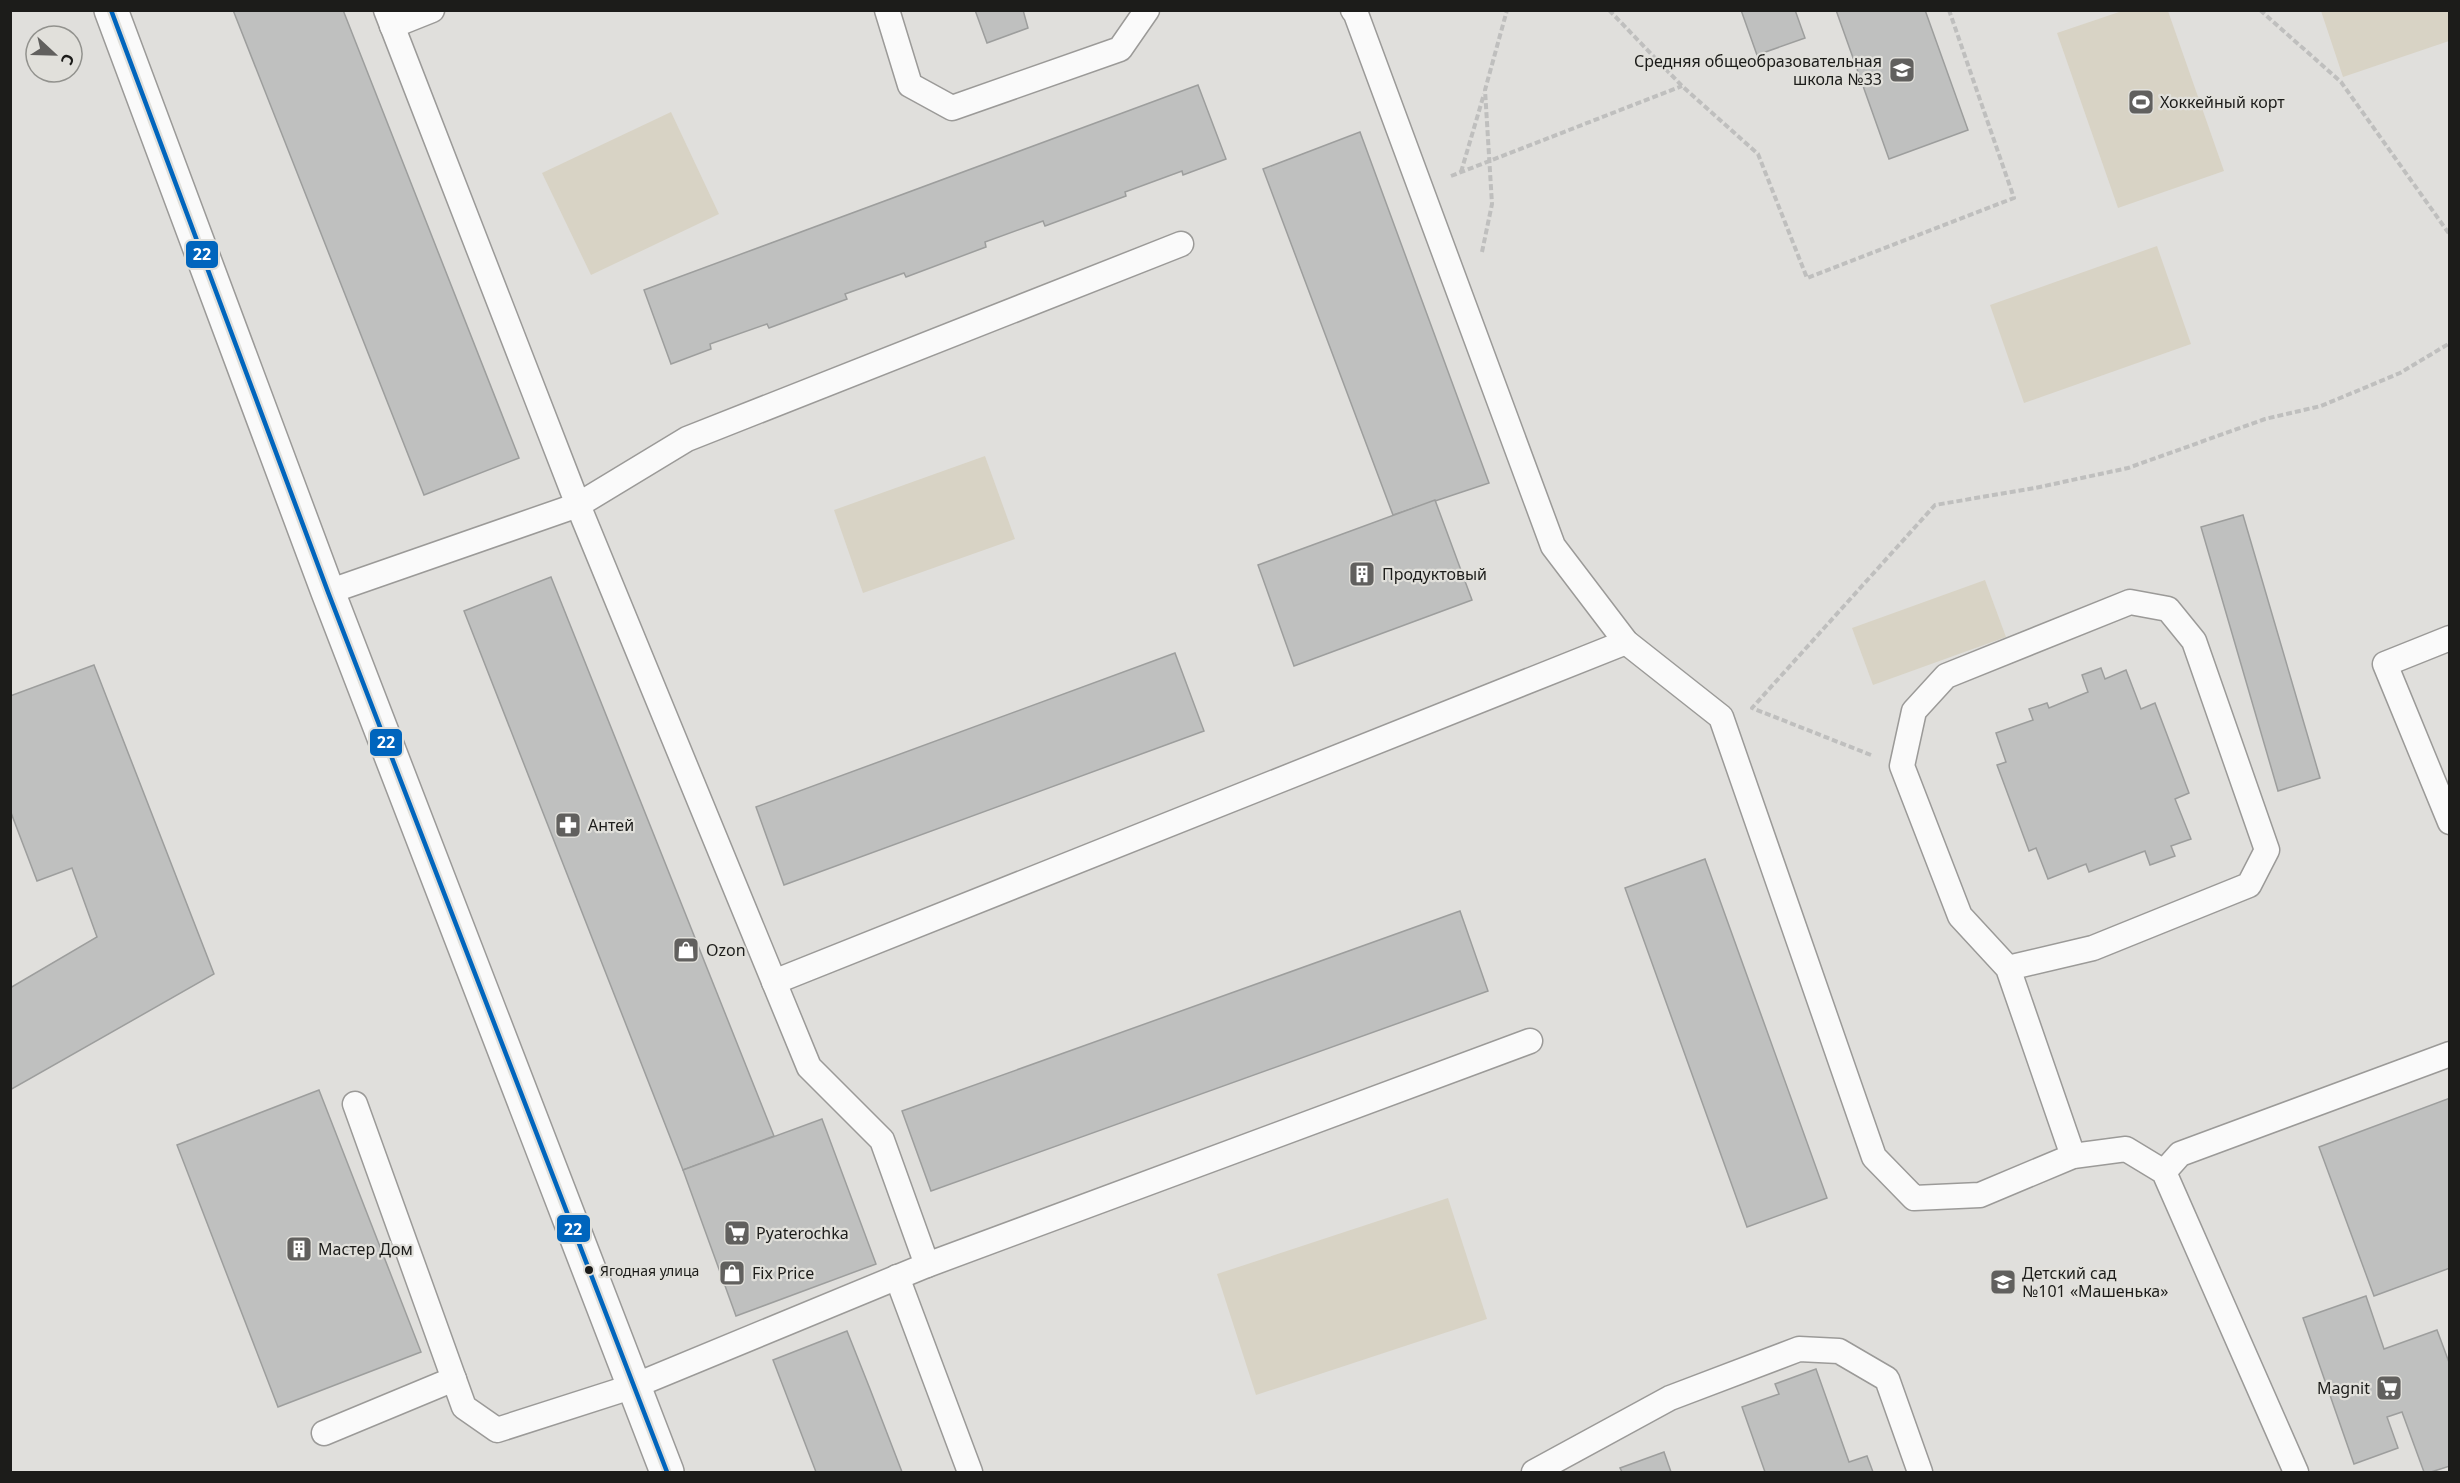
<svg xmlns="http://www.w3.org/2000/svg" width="2460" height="1483" viewBox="0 0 2460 1483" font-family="'Noto Sans',sans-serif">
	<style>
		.green { fill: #d8d3c5 }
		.building { fill: #bfc0bf; stroke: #9d9e9d; stroke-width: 1.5 }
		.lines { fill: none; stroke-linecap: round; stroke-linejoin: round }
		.service-casing { stroke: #9b9a98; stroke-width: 27 }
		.minor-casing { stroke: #9b9a98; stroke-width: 36 }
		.path { stroke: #bfbfbe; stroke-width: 4; stroke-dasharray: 6 3; stroke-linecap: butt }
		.service { stroke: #fafafa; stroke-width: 24 }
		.minor { stroke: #fafafa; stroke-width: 33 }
		.bus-1-casing { stroke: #e1e0db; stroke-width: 9 }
		.bus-1 { stroke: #0065bd; stroke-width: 4.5 }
		.bus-dot { fill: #1c1c1a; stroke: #e1e0db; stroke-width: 2 }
		.labels { text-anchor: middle; stroke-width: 4.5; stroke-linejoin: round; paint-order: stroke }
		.bus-label { font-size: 14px; fill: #1c1c1a; stroke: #e1e0db; text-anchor: start }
		.poi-label { font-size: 16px; fill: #1c1c1a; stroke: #e1e0db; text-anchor: start }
		.line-badge { stroke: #e1e0db; stroke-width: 2 }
		.badge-label { font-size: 16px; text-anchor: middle; font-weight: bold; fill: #fff }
	</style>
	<rect width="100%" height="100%" fill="#e0dfdc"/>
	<!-- green -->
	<g class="green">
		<path d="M2122,11H2168L2224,171L2118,208L2057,33Z"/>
		<path d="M2321,11H2449V41L2343,77Z"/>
		<path d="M671,112L719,214L591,275L542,173Z"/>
		<path d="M2157,246L2191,344L2024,403L1990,305Z"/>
		<path d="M985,456L1015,539L863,593L834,510Z"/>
		<path d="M1985,580L2006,637L1873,685L1852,628Z"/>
		<path d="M1448,1198L1487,1319L1256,1395L1217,1274Z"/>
	</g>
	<!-- building -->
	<g class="building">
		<path d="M233,10H343L519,458L424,495Z"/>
		<path d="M975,10H1023L1028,28L987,43Z"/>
		<path d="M1741,10H1795L1805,38L1757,55Z"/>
		<path d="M1836,10H1925L1968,130L1889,159Z"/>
		<path d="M1198,85L1226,159L1183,175L1182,171L1125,192L1126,196L1045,226L1043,221L985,242L986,247L906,277L904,273L845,294L847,299L769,328L767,324L710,344L711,349L671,364L644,290Z"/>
		<path d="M1360,132L1489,483L1393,515L1263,169Z"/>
		<path d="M1435,500L1472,600L1294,666L1258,565Z"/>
		<path d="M2243,515L2320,778L2278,791L2201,527Z"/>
		<path d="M551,577L774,1136L683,1170L464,611Z"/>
		<path d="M1175,653L1204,731L784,885L756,807Z"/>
		<path d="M94,665L214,974L10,1090V988L97,937L72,868L37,881L10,810V696Z"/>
		<path d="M2101,668L2105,679L2126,670L2141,709L2155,703L2189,793L2175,799L2191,839L2171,846L2175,856L2150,865L2145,851L2089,872L2086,864L2048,879L2036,848L2029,851L1997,765L2006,762L1996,733L2033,720L2029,709L2047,703L2049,708L2088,692L2082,675Z"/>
		<path d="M1705,859L1827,1198L1747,1227L1625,888Z"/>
		<path d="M1460,911L1488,991L931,1191L902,1111Z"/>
		<path d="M319,1090L421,1352L278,1407L177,1145Z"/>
		<path d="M2450,1098V1268L2374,1296L2319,1147Z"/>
		<path d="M822,1119L876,1264L736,1316L683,1170Z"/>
		<path d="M2366,1296L2384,1349L2437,1330L2450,1365V1466L2431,1472H2424L2402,1412L2387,1417L2398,1448L2354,1464L2303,1318Z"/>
		<path d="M847,1331L870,1389L902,1472H816L773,1360Z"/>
		<path d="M1816,1369L1849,1462L1867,1456L1873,1472H1765L1742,1407L1779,1394L1775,1384Z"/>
		<path d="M1664,1452L1671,1472H1622L1620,1468Z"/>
	</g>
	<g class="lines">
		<defs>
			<g id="service">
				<path d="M887,10L910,85L952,108L1120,49L1147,10"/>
				<path d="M1353,10L1356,14L1553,546L1626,642L1721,717L1874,1157L1914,1198L1980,1195L2073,1156L2126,1149L2164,1172L2296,1472"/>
				<path d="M392,26L432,10"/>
				<path d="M328,592L578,505L687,439L1181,244"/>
				<path d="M2450,638L2385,664L2450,822"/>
				<path d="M2008,968L2093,948L2249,885L2267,850L2194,641L2168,609L2130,602L1946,676L1914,711L1902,766L1960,916L2008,968L2073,1156"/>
				<path d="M774,982L1626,642"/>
				<path d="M355,1104L464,1407L497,1430L634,1386L927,1265L882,1140L809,1067L578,505L386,10"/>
				<path d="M2164,1172L2180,1154L2450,1054"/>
				<path d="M927,1265L1530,1041"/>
				<path d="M897,1277L970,1472"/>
				<path d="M324,1433L454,1379"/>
				<path d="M1534,1472L1670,1398L1799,1349L1839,1351L1887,1379L1920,1472"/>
			</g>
			<path id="minor" d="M111,10L328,592L667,1472"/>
		</defs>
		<!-- service casing -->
		<use href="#service" class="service-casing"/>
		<!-- minor casing -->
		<use href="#minor" class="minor-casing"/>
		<!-- path -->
		<g class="path">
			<path d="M1609,10L1682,86L1758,154L1807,278L2014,198L1949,10"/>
			<path d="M2260,10L2341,82L2450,235"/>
			<path d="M1461,172L1484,94"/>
			<path d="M1451,176L1682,86"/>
			<path d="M1482,252L1492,204L1485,90L1507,10"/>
			<path d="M1871,755L1752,708L1935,505L2035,488L2128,468L2265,419L2321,406L2400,373L2450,343"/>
		</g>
		<!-- service -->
		<use href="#service" class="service"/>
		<!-- minor -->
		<use href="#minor" class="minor"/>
		<defs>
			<path id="bus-1" d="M111,10L328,592L667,1472"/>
		</defs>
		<!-- bus-1 casing -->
		<use href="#bus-1" class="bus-1-casing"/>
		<!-- bus-1 -->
		<use href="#bus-1" class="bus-1"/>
	</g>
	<!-- icons -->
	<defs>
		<symbol id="school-square" viewBox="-11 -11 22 22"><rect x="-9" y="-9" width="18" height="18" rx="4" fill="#61605e" stroke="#e1e0db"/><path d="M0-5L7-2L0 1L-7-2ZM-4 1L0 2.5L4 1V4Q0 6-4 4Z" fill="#fff"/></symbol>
		<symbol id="stadium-square" viewBox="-11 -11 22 22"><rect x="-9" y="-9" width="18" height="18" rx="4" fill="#61605e" stroke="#e1e0db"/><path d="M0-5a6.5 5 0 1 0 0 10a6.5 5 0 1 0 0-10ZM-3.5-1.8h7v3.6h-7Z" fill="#fff"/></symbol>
		<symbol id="building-square" viewBox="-11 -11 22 22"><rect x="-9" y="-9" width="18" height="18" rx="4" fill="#61605e" stroke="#e1e0db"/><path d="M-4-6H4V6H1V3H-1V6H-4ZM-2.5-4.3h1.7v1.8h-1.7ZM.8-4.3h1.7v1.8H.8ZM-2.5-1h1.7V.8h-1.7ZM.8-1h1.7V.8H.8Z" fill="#fff"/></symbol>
		<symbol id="pharmacy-square" viewBox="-11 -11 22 22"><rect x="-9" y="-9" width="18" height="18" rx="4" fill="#61605e" stroke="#e1e0db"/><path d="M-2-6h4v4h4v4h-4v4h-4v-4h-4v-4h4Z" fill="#fff"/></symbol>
		<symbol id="shop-square" viewBox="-11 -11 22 22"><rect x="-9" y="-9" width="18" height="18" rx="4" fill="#61605e" stroke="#e1e0db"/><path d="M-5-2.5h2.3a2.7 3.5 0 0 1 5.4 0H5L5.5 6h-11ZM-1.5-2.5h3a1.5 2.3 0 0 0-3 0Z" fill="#fff"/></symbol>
		<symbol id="supermarket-square" viewBox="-11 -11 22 22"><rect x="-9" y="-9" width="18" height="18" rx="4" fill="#61605e" stroke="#e1e0db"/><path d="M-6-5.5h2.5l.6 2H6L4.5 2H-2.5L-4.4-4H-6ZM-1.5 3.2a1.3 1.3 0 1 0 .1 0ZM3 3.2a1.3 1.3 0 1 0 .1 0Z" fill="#fff"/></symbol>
	</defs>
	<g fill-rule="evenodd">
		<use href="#school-square" x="1887" y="55" width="30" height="30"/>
		<use href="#stadium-square" x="2126" y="87" width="30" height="30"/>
		<use href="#building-square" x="1347" y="559" width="30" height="30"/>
		<use href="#pharmacy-square" x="553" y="810" width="30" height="30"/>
		<use href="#shop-square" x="671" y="935" width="30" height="30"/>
		<use href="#supermarket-square" x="722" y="1218" width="30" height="30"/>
		<use href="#building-square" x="284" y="1234" width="30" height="30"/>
		<use href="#shop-square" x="717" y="1258" width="30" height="30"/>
		<use href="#school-square" x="1988" y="1267" width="30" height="30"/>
		<use href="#supermarket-square" x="2374" y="1373" width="30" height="30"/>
	</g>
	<!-- markers -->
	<circle class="bus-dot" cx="589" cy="1270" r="5"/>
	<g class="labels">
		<!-- bus labels -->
		<g class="bus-label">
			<text x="600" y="1276">Ягодная улица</text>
		</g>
		<!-- poi labels -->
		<g class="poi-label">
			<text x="1882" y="67" text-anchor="end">Средняя общеобразовательная<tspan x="1882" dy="18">школа №33</tspan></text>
			<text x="2160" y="108">Хоккейный корт</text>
			<text x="1382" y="580">Продуктовый</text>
			<text x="588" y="831">Антей</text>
			<text x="706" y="956">Ozon</text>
			<text x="756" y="1239">Pyaterochka</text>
			<text x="318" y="1255">Мастер Дом</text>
			<text x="752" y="1279">Fix Price</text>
			<text x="2022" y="1279">Детский сад<tspan x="2022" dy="18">№101 «Машенька»</tspan></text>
			<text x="2370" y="1394" text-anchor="end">Magnit</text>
		</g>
	</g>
	<g class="line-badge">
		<rect x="185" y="240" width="34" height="29" rx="6" fill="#0065bd"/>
		<rect x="369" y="728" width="34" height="29" rx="6" fill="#0065bd"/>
		<rect x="556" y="1214" width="35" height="29" rx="6" fill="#0065bd"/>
	</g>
	<g class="badge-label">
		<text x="202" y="260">22</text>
		<text x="386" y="748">22</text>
		<text x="573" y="1235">22</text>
	</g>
	<!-- border -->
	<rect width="2460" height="1483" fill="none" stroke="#1c1c1a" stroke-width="24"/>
	<!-- north arrow -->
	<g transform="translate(54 54) rotate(112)"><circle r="28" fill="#e1e0db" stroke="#92928e" stroke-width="1.5"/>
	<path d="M0-4.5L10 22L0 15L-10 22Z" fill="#61605e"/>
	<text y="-9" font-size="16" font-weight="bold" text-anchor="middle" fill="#1c1c1a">С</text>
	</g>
</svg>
